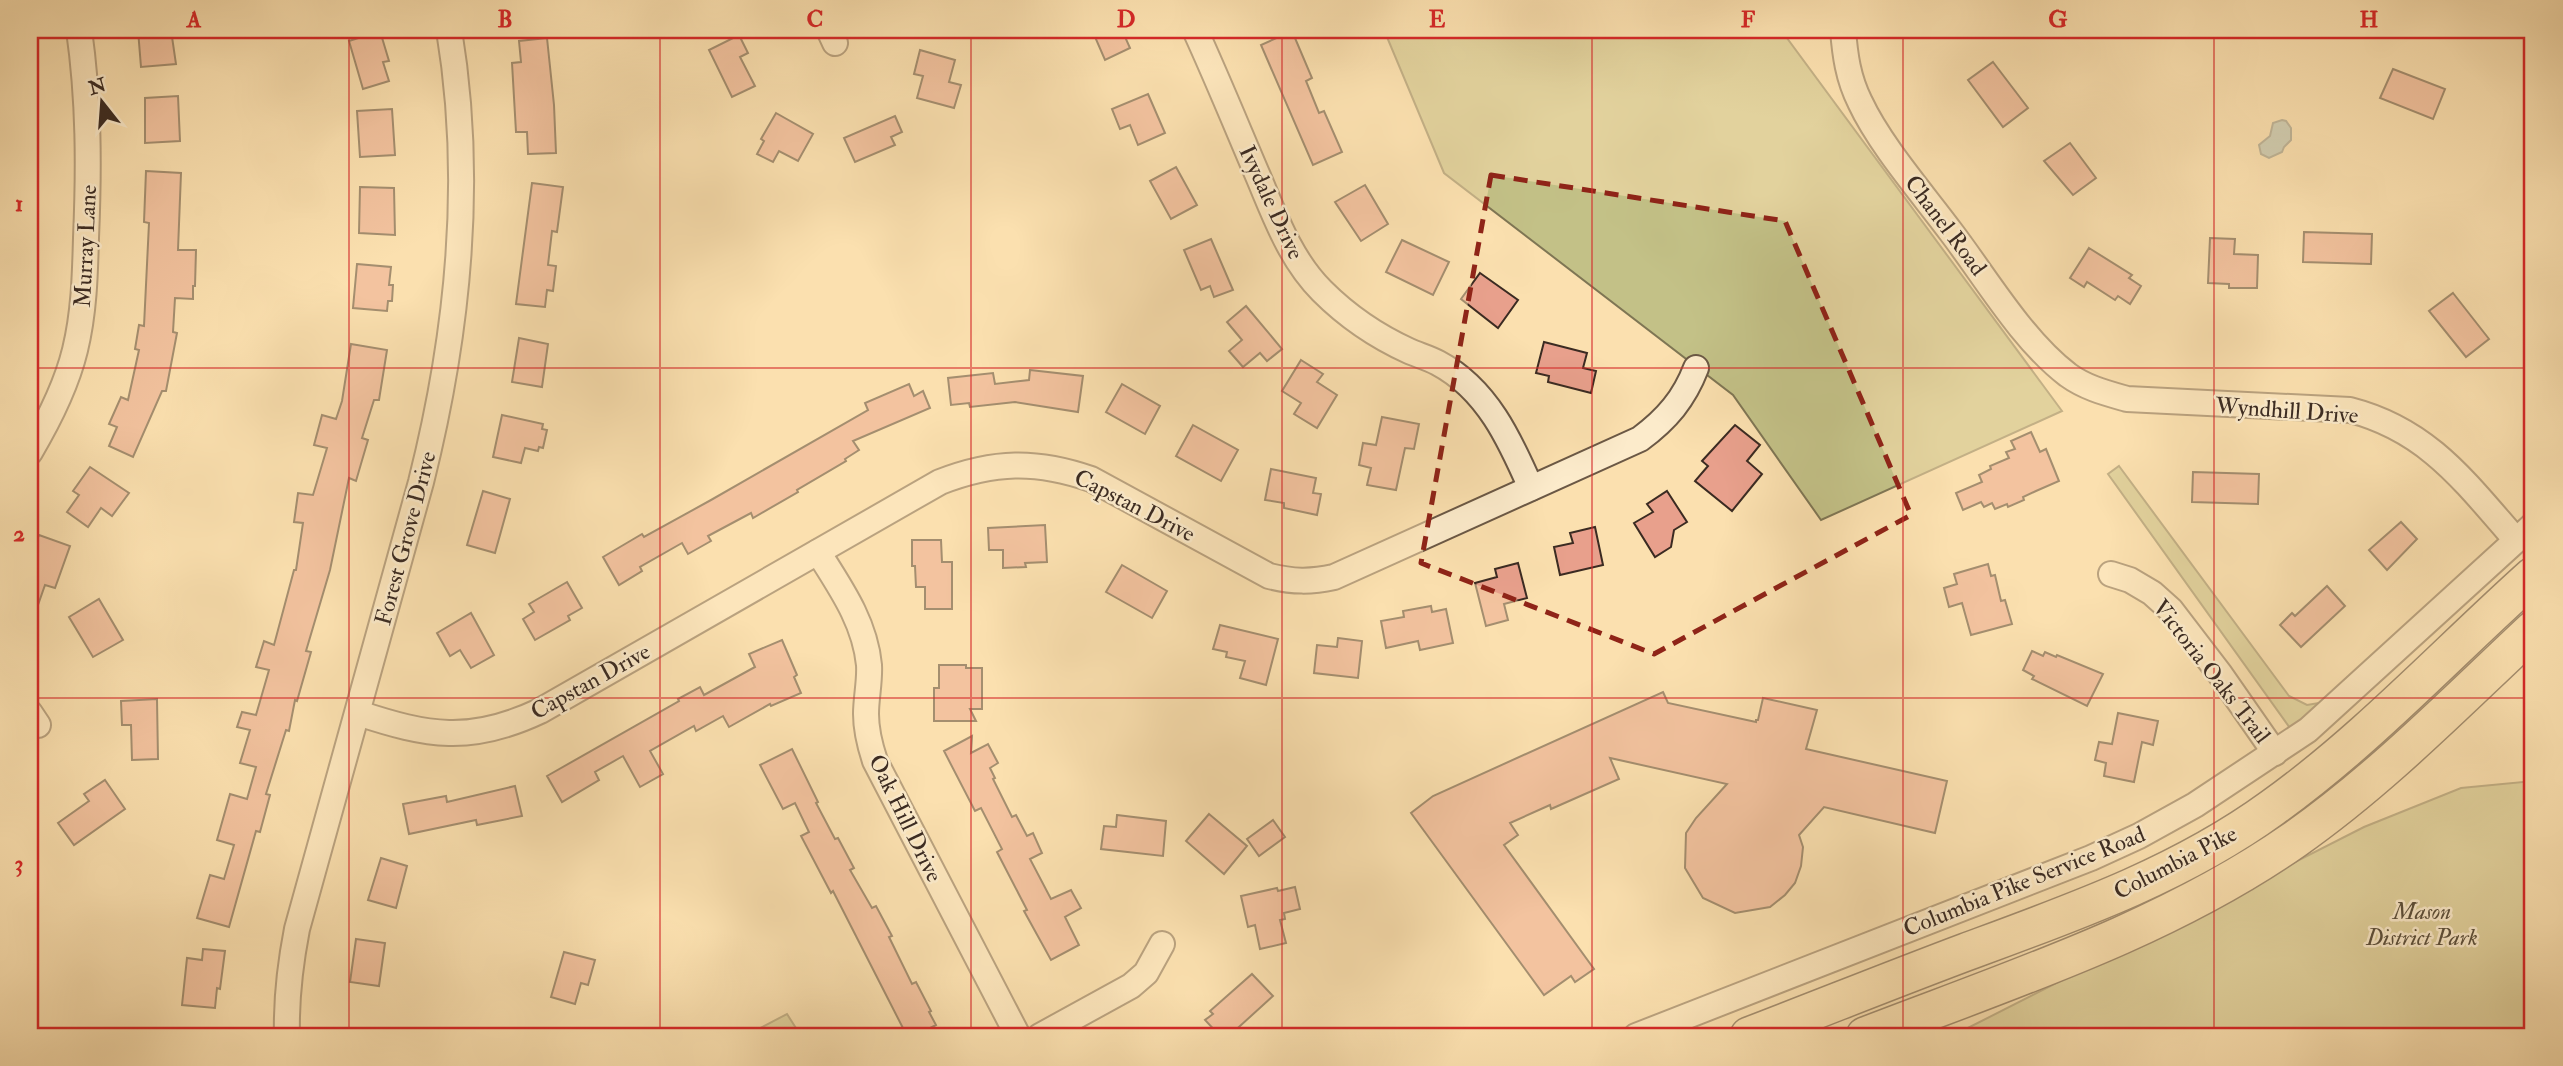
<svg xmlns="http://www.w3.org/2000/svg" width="2563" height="1066" viewBox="0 0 2563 1066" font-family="'IM FELL Double Pica',serif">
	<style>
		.green { fill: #c3c187; stroke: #7f7654; stroke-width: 2 }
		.water { fill: #a3bab6; stroke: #79817b; stroke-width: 2 }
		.building { fill: #e8a08c; stroke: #3b2b22; stroke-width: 2 }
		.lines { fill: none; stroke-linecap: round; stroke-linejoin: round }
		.street-casing { stroke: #6b5845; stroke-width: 28 }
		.primary-casing { stroke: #3b2b22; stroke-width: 40 }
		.street { stroke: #fcebcb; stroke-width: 24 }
		.primary { stroke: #fbe0af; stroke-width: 37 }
		.marked { fill: none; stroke: #8f2418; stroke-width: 5; stroke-dasharray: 14 9; stroke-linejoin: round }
		.grid { fill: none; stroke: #d62828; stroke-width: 2; stroke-opacity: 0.55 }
		.labels { text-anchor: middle; stroke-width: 5; stroke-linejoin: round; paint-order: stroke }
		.street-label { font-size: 23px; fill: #3b2b22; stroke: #fcebcb }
		.park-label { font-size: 23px; font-style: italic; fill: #5d503b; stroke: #fcebcb }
		.neatline { fill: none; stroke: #d62828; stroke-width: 2.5 }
		.grid-label { font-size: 23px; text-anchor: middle; font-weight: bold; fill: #d62828 }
	</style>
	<rect width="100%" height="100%" fill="#fbe0af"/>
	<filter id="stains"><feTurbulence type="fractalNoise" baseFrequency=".00286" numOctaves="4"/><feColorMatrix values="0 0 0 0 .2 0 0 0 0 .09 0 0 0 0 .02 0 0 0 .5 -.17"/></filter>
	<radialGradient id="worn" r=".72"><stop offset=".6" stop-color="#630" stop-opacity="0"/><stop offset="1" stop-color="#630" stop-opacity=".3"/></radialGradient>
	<!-- green -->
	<g class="green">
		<path d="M1384,30H1781L2062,411L1821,520L1733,395L1444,173Z"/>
		<path d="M2119,466L2289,696L2307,705L2325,702L2290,728L2108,474Z"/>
		<path d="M2533,781V1036H1952L2364,827L2461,788Z"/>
		<path d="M787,1014L801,1036H745Z"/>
	</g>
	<!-- water -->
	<path class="water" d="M2282,120L2286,121L2291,128V140L2284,147L2282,152L2269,158L2261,154L2259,145L2270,136L2273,123Z"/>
	<!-- building -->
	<g class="building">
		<path d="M138,30H171L176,64L141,67Z"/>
		<path d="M1092,30H1122L1130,48L1105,60Z"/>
		<path d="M380,31L389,61L383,62L389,81L363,89L349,41Z"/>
		<path d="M1292,31L1312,78L1306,81L1319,113L1324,111L1342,152L1313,165L1261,45Z"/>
		<path d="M739,35L748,53L740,57L755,86L732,97L709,50Z"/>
		<path d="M547,38L554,105L556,153L528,154L527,132H516L512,63L521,62L519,41Z"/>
		<path d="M920,50L955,60L949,82L961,85L954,108L917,98L923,76L914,74Z"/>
		<path d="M1993,62L2028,108L2003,127L1968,80Z"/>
		<path d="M2393,69L2445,89L2433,119L2380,98Z"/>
		<path d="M1148,94L1165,133L1138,145L1130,125L1120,129L1112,109Z"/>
		<path d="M178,96L180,141L145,143V98Z"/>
		<path d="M392,109L395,155L360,157L357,111Z"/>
		<path d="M776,113L813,134L798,161L779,151L773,162L757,154L764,141L761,139Z"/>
		<path d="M895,116L902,132L891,137L895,145L855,162L844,138Z"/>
		<path d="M2070,143L2096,178L2073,195L2044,161Z"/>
		<path d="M1176,167L1197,205L1171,219L1150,181Z"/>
		<path d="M146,171L181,173L178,250H196L195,286H193V299L175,298L173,332L177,333L166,391H162L133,457L109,446L117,427L109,424L121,397L128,400L139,350L135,349L139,325L144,326L149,223L144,222Z"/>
		<path d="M532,183L563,187L557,232L552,231L548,265L556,266L553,291L547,290L545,307L516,304Z"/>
		<path d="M1365,185L1388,224L1361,241L1335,202Z"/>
		<path d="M360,187L394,188L395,235L359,233Z"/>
		<path d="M2304,232L2372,234L2371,264L2303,262Z"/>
		<path d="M2210,238L2235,239L2234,254L2258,255L2257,288H2229V284L2208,283Z"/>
		<path d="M1211,239L1233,290L1214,297L1210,286L1201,290L1184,250Z"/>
		<path d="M1402,240L1449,262L1433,295L1386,272Z"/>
		<path d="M2089,248L2132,275L2129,278L2141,286L2130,304L2118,296L2115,300L2087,282L2084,287L2070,278Z"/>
		<path d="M357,264L391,267L389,285H393L392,301H388L387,311L353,308Z"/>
		<path d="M1480,273L1518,300L1498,328L1461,299Z"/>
		<path d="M2453,293L2489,339L2466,357L2429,311Z"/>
		<path d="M1246,306L1282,349L1267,361L1260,353L1243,367L1229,351L1242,340L1227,322Z"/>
		<path d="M519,338L548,344L542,387L512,382Z"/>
		<path d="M1544,342L1587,353L1583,368L1596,371L1591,393L1548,382L1549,376L1536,373Z"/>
		<path d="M351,344L387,350L379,400H374L362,438L368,440L356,481L349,478L330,570L306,651L311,652L297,701L295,700L289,731L286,730L266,794L270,795L260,832L256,831L229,927L197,918L210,875L224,879L234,845L217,840L230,794L247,799L256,767L240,763L250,730L237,727L242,712L256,715L269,670L256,667L264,641L274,645L294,570H296L303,523L294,522L298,493L313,495L327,448L314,445L322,415L336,419L342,401Z"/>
		<path d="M1301,360L1323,374L1317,382L1337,395L1317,428L1294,414L1301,403L1282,391Z"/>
		<path d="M1030,370L1083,376L1078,412L1015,402L970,407L969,403L951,405L948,378L993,373L995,384L1029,380Z"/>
		<path d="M909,384L914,396L923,391L930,408L853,441L859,450L845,459L846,461L797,490L798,492L753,518L751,513L708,536L711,541L688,554L682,543L640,567L642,571L619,585L603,557L642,534L644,537L711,500L868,410L865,403Z"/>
		<path d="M1122,384L1160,406L1145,434L1106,412Z"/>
		<path d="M502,415L543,424L542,429L547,430L543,448L539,447L538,451L525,448L521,463L493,457Z"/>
		<path d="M1382,417L1419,424L1414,449L1405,448L1396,490L1367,485L1371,468L1359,465L1363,443L1376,445Z"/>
		<path d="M1193,425L1238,450L1221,481L1176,456Z"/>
		<path d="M1735,425L1760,445L1747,461L1762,474L1732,511L1695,481L1708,466L1702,461Z"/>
		<path d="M2031,432L2040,452L2046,449L2059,481L2036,491L2023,497L2024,500L2008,507L2007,504L1995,509L1992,503L1984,507L1981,502L1963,510L1956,493L1982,482L1979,475L1991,469L1990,466L2009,458L2006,452L2015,449L2011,441Z"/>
		<path d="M90,467L129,493L112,516L101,508L88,527L67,512L79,495L73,491Z"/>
		<path d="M1271,469L1316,478L1313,493L1321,494L1317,515L1284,508V503L1265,500Z"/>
		<path d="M2193,472L2259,474L2258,504L2192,502Z"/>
		<path d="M483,491L510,499L495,553L467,545Z"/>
		<path d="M1667,491L1687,522L1674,530L1671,547L1655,557L1634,523L1653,512L1647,504Z"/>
		<path d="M2401,522L2417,539L2387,570L2369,550Z"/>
		<path d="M1045,525L1047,562L1025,563L1026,567L1003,568V550H989L988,528Z"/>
		<path d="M1595,527L1603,565L1560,575L1554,547L1573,543L1570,533Z"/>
		<path d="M39,535L70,546L55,588L45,585L32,622H30V550L33,551Z"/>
		<path d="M912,540H941L942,562H952V609H925V587H916L915,566H912Z"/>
		<path d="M1518,563L1527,598L1504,604L1508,620L1486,626L1475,583L1497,577L1495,569Z"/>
		<path d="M1988,564L1991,576L1995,575L2001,601L2005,600L2012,624L1971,635L1962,603L1949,607L1944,588L1957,584L1954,574Z"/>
		<path d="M1122,565L1167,591L1152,618L1106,592Z"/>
		<path d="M567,582L582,608L568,616L570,620L535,640L523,619L534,612L529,604Z"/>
		<path d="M2327,586L2345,606L2301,647L2280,625L2292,613L2295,616Z"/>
		<path d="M99,599L123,640L93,657L69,617Z"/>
		<path d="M1431,606L1432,612L1446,609L1453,643L1420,650L1418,641L1386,648L1381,621L1404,617L1403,611Z"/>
		<path d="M471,613L494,655L471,668L460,650L450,656L437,633Z"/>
		<path d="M1220,625L1278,639L1266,685L1240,678L1245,661L1226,657L1227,652L1213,649Z"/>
		<path d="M1338,638L1362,641L1358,678L1314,673L1317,645L1337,647Z"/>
		<path d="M782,640L797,675L794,677L801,693L771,706L770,704L729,727L723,716L696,731L694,726L650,751L663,774L640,787L623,756L595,772L599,780L562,802L547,776L679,701L678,699L700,687L704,695L755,667L749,654Z"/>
		<path d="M2032,651L2043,656L2045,652L2056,657L2057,655L2103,674L2087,706L2032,679L2034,676L2023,670Z"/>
		<path d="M939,665H966V668H982V709H970L976,721H934V688H939Z"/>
		<path d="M1663,692L1668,703L1756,722V720H1758L1763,698L1817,710L1806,749L1947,781L1935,833L1824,807L1799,835L1803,847L1801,866L1795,883L1785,895L1770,907L1735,913L1703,898L1685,868L1686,833L1696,818L1727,784L1610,758L1619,779L1551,809L1550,805L1510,823L1518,835L1504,845L1594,969L1575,982L1571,976L1544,995L1411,813L1433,796Z"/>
		<path d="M157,699L158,759L132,760L131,725H122L121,701Z"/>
		<path d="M2118,713L2158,721L2153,745L2142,742L2134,782L2104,776L2106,763L2095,760L2099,742L2112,744Z"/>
		<path d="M972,736L971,753L988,744L998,763L990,768L995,778L993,779L1012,817L1016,815L1027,836L1033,833L1042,853L1030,859L1051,899L1071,890L1081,908L1065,917L1079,945L1051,960L1024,911L1027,910L997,852L1002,849L981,808L975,811L944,751Z"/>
		<path d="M792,749L818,802L816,803L835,839L838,838L854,868L850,870L872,908L876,906L892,936L889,937L912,984L916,982L931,1011L929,1012L936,1025L915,1036H907L833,891L831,893L801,836L809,832L795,803L783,809L760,765Z"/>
		<path d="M105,780L125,809L74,845L58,823L89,801L84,794Z"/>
		<path d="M515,786L522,816L477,825L476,820L409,834L403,804L446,796L447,802Z"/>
		<path d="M1209,814L1247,846L1224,874L1186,841Z"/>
		<path d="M1117,815L1166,821L1163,856L1101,849L1104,826L1116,827Z"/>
		<path d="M1273,820L1285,837L1259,856L1247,839Z"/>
		<path d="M381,858L407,866L396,908L368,900Z"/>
		<path d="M1295,887L1300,909L1284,913L1285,919L1280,920L1286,943L1260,949L1255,925L1248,927L1241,896L1277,888L1278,891Z"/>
		<path d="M356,939L385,943L379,986L350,982Z"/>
		<path d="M203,949L225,951L220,989L217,988L215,1008L182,1005L187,958L202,960Z"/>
		<path d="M564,952L595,960L588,985L581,983L575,1004L551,997Z"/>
		<path d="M1252,974L1273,996L1229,1036H1220L1205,1020L1213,1014L1210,1011Z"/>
	</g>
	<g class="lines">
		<defs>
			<g id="street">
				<path d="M829,30L835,43"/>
				<path d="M1195,30C1217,78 1237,127 1258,176C1275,216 1290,259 1322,291C1347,316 1376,336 1409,351C1418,355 1429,358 1438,363C1487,389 1510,440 1531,488"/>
				<path d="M1843,30C1845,55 1848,78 1860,102C1880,145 1922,193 1951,232C1986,278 2022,340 2068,375C2086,388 2106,393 2127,399L2350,410C2428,430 2465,482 2516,540"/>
				<path d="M30,452C49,420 66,387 75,350C84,313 85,276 86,238C89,168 89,100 79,30"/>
				<path d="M818,552C840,587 865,622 869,665C870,681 866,698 866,714C866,730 870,746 875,761L1018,1036"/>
				<path d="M2111,574L2130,580L2152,593L2171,610L2220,674L2275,753"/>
				<path d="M30,713L38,725"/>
				<path d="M358,713C428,736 470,744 540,711L940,482C994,461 1036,460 1091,479L1269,576C1293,582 1311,582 1334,577L1640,439C1667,419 1684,399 1696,368"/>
				<path d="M287,1036C286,999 290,965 297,929L421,482C458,335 474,180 449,30"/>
				<path d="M1040,1036L1131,986L1146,973L1162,944"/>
				<path d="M1636,1036L2091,858L2139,836L2195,805L2308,730L2533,525"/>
			</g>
			<g id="primary">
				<path d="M1749,1036C1822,1008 1894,979 1966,952C2072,913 2180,875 2272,808C2367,740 2447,653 2533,576"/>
				<path d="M1865,1036C2010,980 2165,930 2294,840C2381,779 2456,702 2533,630"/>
			</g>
		</defs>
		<!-- street casing -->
		<use href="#street" class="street-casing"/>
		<!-- primary casing -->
		<use href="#primary" class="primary-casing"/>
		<!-- street -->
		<use href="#street" class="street"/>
		<!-- primary -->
		<use href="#primary" class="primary"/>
	</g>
	<!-- marked area -->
	<path d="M0 0H2563V1066H0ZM1491,175L1785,221L1911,515L1654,654L1421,563Z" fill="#fbe0af" fill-opacity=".55" fill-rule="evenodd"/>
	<path class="marked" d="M1491,175L1785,221L1911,515L1654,654L1421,563Z"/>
	<!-- grid -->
	<path class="grid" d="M349,30V1036M660,30V1036M971,30V1036M1282,30V1036M1592,30V1036M1903,30V1036M2214,30V1036M30,368H2533M30,698H2533"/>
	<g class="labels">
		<!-- street labels -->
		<g class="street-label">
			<text transform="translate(1272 202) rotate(65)" y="8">Ivydale Drive</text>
			<text transform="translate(1946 225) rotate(53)" y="8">Chanel Road</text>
			<text transform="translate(85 246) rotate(-87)" y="8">Murray Lane</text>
			<text transform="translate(2287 410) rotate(4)" y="8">Wyndhill Drive</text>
			<text transform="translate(1135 505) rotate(27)" y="8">Capstan Drive</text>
			<text transform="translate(405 538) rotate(-75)" y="8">Forest Grove Drive</text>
			<text transform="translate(2212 671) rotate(52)" y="8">Victoria Oaks Trail</text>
			<text transform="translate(590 681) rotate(-29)" y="8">Capstan Drive</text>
			<text transform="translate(906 818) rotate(64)" y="8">Oak Hill Drive</text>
			<text transform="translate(2175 862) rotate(-27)" y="8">Columbia Pike</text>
			<text transform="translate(2024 881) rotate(-22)" y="8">Columbia Pike Service Road</text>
		</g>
		<!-- park labels -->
		<g class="park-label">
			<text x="2422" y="919">Mason<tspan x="2422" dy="26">District Park</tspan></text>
		</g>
	</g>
	<!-- margin -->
	<rect width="2563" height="1066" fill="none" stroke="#fbe0af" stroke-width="77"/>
	<!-- north arrow -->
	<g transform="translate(102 102) rotate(343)" stroke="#fcebcb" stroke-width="5" paint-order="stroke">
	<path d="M0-5L12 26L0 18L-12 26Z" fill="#3b2b22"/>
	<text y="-10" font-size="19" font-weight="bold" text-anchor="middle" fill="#3b2b22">N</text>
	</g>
	<rect x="38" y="38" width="2486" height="990" class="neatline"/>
	<g class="grid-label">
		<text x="194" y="27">A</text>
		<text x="505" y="27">B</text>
		<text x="815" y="27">C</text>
		<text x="1126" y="27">D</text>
		<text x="1437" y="27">E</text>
		<text x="1748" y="27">F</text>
		<text x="2058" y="27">G</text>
		<text x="2369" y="27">H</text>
		<text x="19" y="211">1</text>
		<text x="19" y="541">2</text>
		<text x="19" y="871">3</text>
	</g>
	<rect width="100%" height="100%" filter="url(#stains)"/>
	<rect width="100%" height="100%" fill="url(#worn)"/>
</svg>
